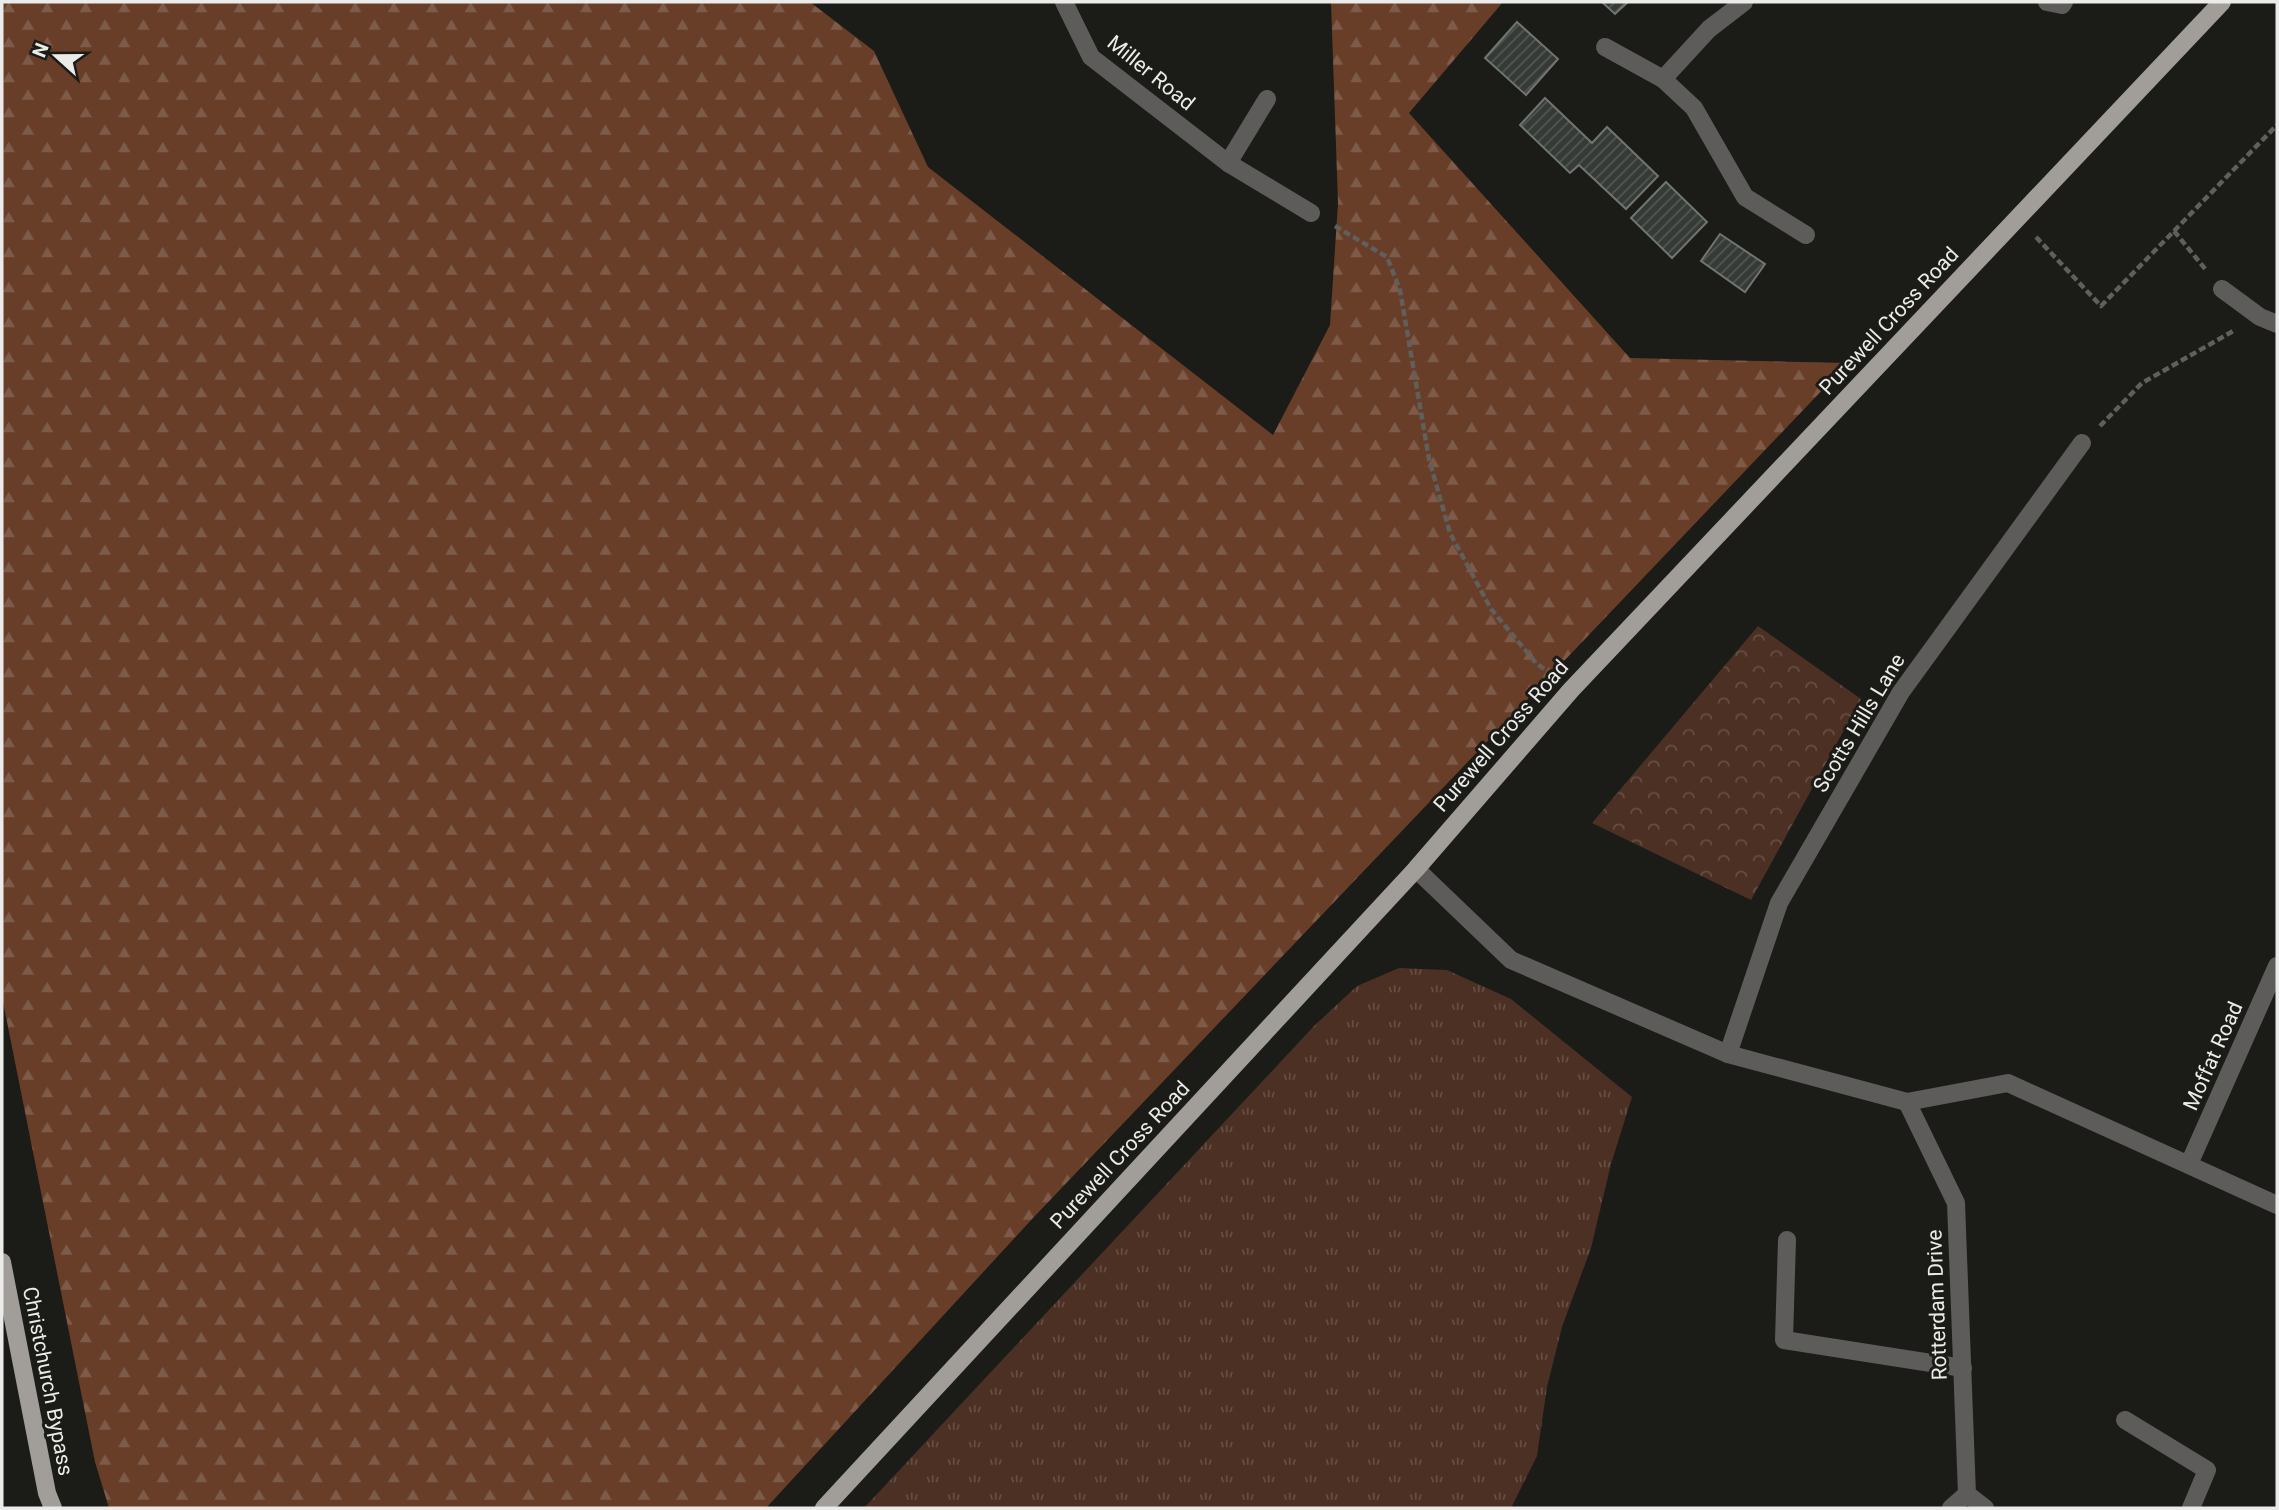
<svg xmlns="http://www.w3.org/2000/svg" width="2279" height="1510" viewBox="0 0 2279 1510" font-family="Roboto,sans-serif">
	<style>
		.grass { fill: url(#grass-tufts) }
		.forest { fill: url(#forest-firs) }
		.park { fill: url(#park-crowns) }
		.building { fill: url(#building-hatch); stroke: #707571; stroke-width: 2 }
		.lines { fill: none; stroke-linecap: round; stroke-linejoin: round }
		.path { stroke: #5f5f5c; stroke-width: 4.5; stroke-dasharray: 7 3.5; stroke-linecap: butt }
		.minor { stroke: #5d5c5a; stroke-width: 18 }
		.major { stroke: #a19e9a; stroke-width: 18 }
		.labels { text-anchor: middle; stroke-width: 6; stroke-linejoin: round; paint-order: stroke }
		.street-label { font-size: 21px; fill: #ebece9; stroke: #1b1b17 }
	</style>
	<defs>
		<pattern id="grass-tufts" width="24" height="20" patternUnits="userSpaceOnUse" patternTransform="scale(1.75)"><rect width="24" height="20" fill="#4c3023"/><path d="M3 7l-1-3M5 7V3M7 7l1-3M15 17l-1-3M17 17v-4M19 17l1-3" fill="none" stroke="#664e43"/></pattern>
		<pattern id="forest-firs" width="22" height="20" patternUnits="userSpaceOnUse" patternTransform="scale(1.75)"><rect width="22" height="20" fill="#683e29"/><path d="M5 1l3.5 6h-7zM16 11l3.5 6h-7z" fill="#7e5a48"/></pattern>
		<pattern id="park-crowns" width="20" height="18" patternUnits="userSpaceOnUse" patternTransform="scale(1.75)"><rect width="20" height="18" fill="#4c3023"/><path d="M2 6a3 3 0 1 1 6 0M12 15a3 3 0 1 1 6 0" fill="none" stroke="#664e43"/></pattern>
		<pattern id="building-hatch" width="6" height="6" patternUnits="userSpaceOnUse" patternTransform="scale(1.75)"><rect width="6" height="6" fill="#363a37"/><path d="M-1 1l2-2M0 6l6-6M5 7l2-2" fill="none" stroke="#535754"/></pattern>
	</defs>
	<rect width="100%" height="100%" fill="#1b1b17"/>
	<!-- grass -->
	<path class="grass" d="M1399,968L1447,970L1511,999L1632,1097L1611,1164L1591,1248L1562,1327L1547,1387L1537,1456L1511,1508H864L1314,1026L1357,986Z"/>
	<!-- forest -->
	<path class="forest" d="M2,2H810L874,51L928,167L1273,435L1330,325L1338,203L1331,2H1503L1409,113L1630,358L1848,363L1033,1218L766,1508H109L95,1462L2,997Z"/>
	<!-- park -->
	<path class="park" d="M1758,626L1861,699L1751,900L1592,823Z"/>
	<!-- building -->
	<g class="building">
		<path d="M1602,2H1628L1615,14Z"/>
		<path d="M1517,22L1558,59L1526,95L1485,58Z"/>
		<path d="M1545,98L1592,143L1607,127L1658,176L1626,209L1579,165L1570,173L1520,125Z"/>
		<path d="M1666,182L1707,222L1672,258L1631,218Z"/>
		<path d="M1720,234L1765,264L1745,292L1701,261Z"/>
	</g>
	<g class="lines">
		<!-- path -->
		<g class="path">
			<path d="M1335,226L1387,257L1400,290L1429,459L1450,533L1491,609L1536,663L1551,674"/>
			<path d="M2174,231L2277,125"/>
			<path d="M2036,237L2101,306L2174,231L2206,270"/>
			<path d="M2100,426L2142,383L2235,330"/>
		</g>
		<!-- minor -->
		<g class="minor">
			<path d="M1064,2L1091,57L1228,163L1311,213"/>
			<path d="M1744,2L1709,29L1663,79L1694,108L1745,197L1806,235"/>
			<path d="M2047,2L2062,5L2064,2"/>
			<path d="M1605,47L1663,79"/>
			<path d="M1228,163L1267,99"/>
			<path d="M2222,289L2260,317L2277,324"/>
			<path d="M1416,869L1511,960L1728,1054L1907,1102L2008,1083L2277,1205"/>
			<path d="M1728,1054L1779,903L1901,692L2082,443"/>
			<path d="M1907,1102L1956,1203L1967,1494L1985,1508"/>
			<path d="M2189,1164L2277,966"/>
			<path d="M1787,1240L1784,1340L1963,1368"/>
			<path d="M2125,1420L2207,1470L2191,1508"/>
			<path d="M1951,1508L1967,1494"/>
		</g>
		<!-- major -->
		<g class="major">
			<path d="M2,1262L47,1493L53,1508"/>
			<path d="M824,1508L1416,869L1571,690L2222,2"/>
		</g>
	</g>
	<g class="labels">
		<!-- street labels -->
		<g class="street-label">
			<text transform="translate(1151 73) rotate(39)" y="7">Miller Road</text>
			<text transform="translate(1889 321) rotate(-47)" y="7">Purewell Cross Road</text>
			<text transform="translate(1859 723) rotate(-59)" y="7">Scotts Hills Lane</text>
			<text transform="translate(1501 736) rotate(-49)" y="7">Purewell Cross Road</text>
			<text transform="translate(2213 1056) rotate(-66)" y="7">Moffat Road</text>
			<text transform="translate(1120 1155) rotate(-47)" y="7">Purewell Cross Road</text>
			<text transform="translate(1937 1305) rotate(-92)" y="7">Rotterdam Drive</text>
			<text transform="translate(48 1381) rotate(79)" y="7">Christchurch Bypass</text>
		</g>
	</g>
	<!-- border -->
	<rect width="2279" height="1510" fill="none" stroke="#ebece9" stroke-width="7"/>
	<!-- north arrow -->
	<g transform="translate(56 56) rotate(291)" stroke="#1b1b17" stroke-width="5" paint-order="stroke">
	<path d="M0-5L12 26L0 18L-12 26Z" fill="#ebece9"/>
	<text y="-10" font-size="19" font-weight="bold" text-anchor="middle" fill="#ebece9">N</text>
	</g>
</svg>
